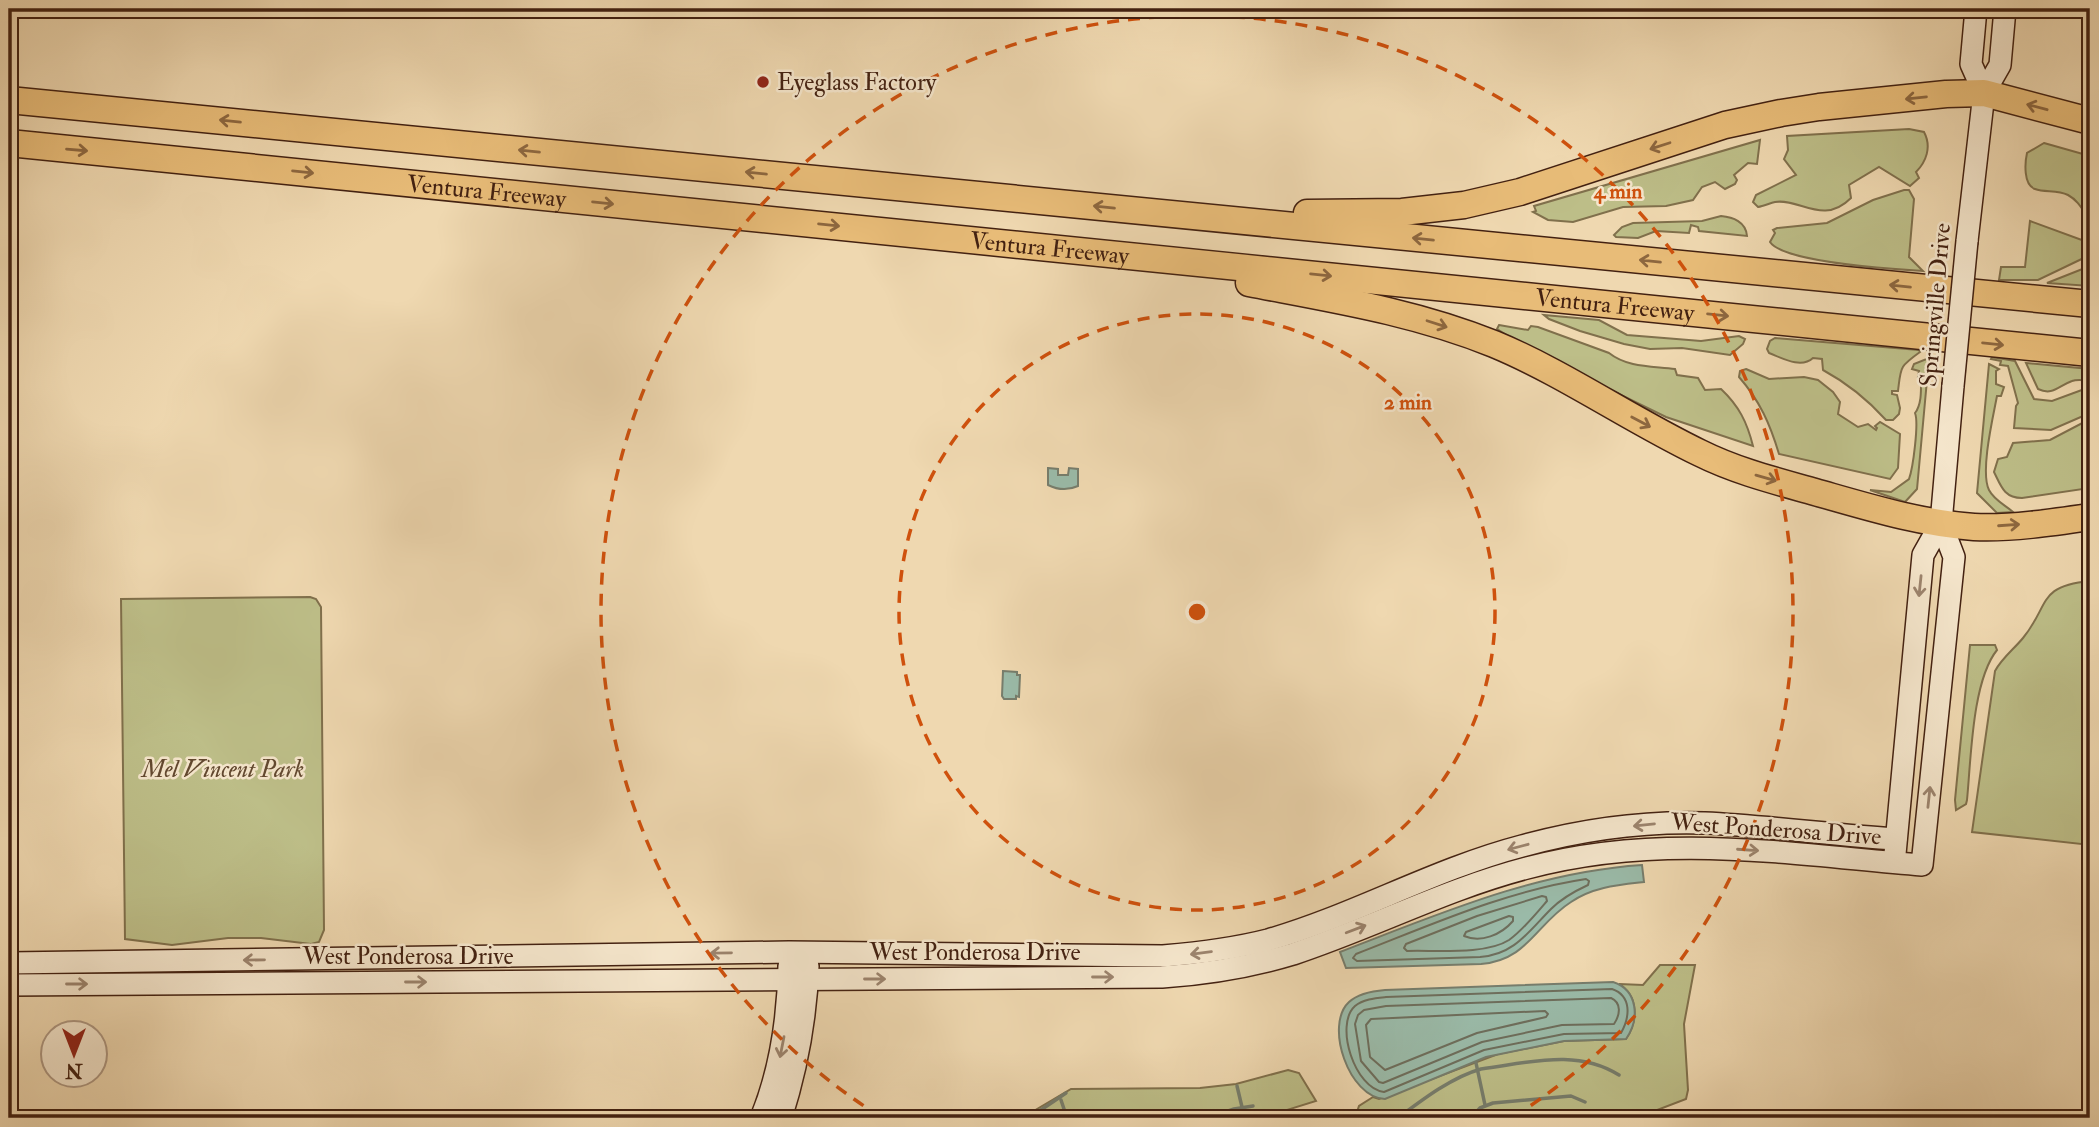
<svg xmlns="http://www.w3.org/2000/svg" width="2099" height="1127" viewBox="0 0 2099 1127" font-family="'IM FELL Double Pica',serif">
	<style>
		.green { fill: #bdbe88; stroke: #80704c; stroke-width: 2 }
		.water { fill: #9abaa8; stroke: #777d6c; stroke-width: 2 }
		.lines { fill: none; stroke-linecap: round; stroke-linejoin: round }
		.shore { stroke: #6e6e5c; stroke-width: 2 }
		.stream { stroke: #777d6c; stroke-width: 3.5 }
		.secondary-casing { stroke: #432111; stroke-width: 24 }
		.highway-casing { stroke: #432111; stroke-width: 29 }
		.secondary { stroke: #f5e6cc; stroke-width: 21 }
		.highway { stroke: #e8bc78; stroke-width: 26 }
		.secondary-bridge-casing { stroke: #432111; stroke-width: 24; stroke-linecap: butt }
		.secondary-bridge { stroke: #f5e6cc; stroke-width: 21 }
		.oneway { stroke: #8d673f }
		.oneway2 { stroke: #9c846e }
		.ring { fill: none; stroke: #cf510d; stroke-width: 3.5; stroke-dasharray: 12 9 }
		.poi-dot { fill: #8f2418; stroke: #f5e6cc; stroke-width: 2.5 }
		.labels { text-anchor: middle; stroke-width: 5; stroke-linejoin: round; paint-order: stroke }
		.poi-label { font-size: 24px; fill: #432111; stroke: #f5e6cc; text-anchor: start }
		.street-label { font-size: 24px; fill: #432111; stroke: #f5e6cc }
		.park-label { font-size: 24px; font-style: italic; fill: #62482f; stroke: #f5e6cc }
		.centre { fill: #cf510d; stroke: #f5e6cc; stroke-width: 3.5 }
		.ring-label { font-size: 21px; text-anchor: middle; font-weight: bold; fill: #cf510d; stroke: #f5e6cc; stroke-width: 5; stroke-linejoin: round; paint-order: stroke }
	</style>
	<rect width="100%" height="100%" fill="#efd8b0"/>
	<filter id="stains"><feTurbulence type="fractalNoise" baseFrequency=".00286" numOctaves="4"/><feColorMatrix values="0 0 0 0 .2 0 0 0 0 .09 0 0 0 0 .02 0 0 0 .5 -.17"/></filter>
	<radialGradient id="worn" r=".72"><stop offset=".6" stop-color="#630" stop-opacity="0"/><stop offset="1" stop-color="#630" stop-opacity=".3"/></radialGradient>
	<!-- green -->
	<g class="green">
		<path d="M1909,129L1924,132C1932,147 1926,162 1916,172L1919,178L1910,186L1879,167L1849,185L1851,198C1823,226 1800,198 1775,202C1770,203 1764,206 1758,207L1753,202L1756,195L1796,175L1784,159L1788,150L1787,136Z"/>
		<path d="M1760,140L1757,164L1748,163L1734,175L1737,180L1735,184L1725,189L1715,182L1702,187L1693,200L1666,206L1623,207L1573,222L1548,220L1533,212L1536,211L1534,206Z"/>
		<path d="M2044,143L2090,156V220C2083,211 2079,201 2068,195C2057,189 2045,193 2035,189C2023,185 2025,162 2027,153Z"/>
		<path d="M1904,190H1909L1914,199L1909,257L1923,271C1895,269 1784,263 1770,242L1775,233L1773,230L1777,228L1827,223L1873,200Z"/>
		<path d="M1721,216C1733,217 1746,222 1747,236L1699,231L1698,227L1691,225L1689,233L1656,231L1638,238L1616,237L1614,235L1622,227L1633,223L1702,221Z"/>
		<path d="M2030,221L2090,243V255L2038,280H1999L2001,267H2025Z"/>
		<path d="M2090,266V286L2047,283Z"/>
		<path d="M1544,315L1599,320L1627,335L1701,341L1739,336L1745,339L1743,344L1730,355L1682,348L1650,349L1624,344L1580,331L1549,319Z"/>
		<path d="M1499,325L1528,330L1531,326L1538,327L1609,353C1628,368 1653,366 1675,369L1677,375L1698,378L1705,390L1721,389C1739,406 1747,422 1753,446L1666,417L1537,354L1497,329Z"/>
		<path d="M1775,338L1919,350L1920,352C1899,367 1901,367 1898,391H1892V394L1897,395L1900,408L1899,414L1893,420H1886C1868,400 1847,383 1823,370L1822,359L1813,358C1801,369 1782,358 1769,353L1767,349L1770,341Z"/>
		<path d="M1992,357L2015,361L2034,399L2052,401L2090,387V413L2051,430L2014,428L2016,406L2018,403L2008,366L2000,365L2001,361L1991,359Z"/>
		<path d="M1929,358L1917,489L1905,502L1870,490L1891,492L1909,479C1913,468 1919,423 1915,413C1922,404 1921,389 1921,378L1918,377L1919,371L1912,369L1914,364Z"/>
		<path d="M2026,363L2090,369V381C2084,380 2077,379 2072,381C2058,386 2053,396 2038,389Z"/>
		<path d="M1989,364L1999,369L1996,371V384L2004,387L2001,396H1997C1993,417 1980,472 1989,490C1994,500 2005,505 2013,512L1997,513L1977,493Z"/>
		<path d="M1746,369L1769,379L1804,377L1818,380L1833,392L1840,402L1838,414L1858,427L1868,424L1876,430L1877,428L1875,426L1880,422L1900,434L1898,468L1890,479L1779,454C1770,424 1760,401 1739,377L1740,371Z"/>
		<path d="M2090,419V488L2022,498C2004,498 2001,486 1994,472L1998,459L2007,457L2013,443L2050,440Z"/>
		<path d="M2090,581V845L1972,832L1995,671C2002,658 2014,649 2023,638C2050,605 2037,586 2090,581Z"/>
		<path d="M310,597L316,599L321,607L324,930L319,942L311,944L261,938H228L172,945L125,939L121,599Z"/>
		<path d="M1970,645H1995L1997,650C1972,681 1971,760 1967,800L1966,804L1956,810L1955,800Z"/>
		<path d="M1660,965H1695L1684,1024L1688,1090L1686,1099L1652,1112L1621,1118H1362L1357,1112L1359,1106L1373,1097L1379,1099L1498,1054L1564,1041L1626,1039C1638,1021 1639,996 1619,984L1643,985Z"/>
		<path d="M1288,1070L1299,1073L1316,1101L1261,1118H1022L1071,1089L1200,1088L1236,1084Z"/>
	</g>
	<!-- water -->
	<g class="water">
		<path d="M1048,468L1058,469V475H1068L1069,468L1078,469V486C1067,491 1058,490 1048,485Z"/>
		<path d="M1003,671L1017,672V675H1020L1019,697L1016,696V699H1004L1002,696Z"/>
		<path d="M1642,865L1644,882C1618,885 1593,887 1571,902C1536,924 1528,960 1481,964L1346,968L1340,952C1439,914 1535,872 1642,865Z"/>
		<path d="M1613,982C1638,990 1640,1019 1626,1039L1564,1041L1486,1057L1385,1099C1349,1098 1324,1025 1349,1002C1359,993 1373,991 1385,990Z"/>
	</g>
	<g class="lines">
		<!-- shore -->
		<g class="shore">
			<path d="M1586,879L1589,881L1588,885C1575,891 1562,898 1551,909C1529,931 1514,955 1480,957L1357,961L1353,958L1356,954C1431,925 1506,891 1586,879Z"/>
			<path d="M1542,896L1546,897L1547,901C1536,914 1523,930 1509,940C1486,955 1435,950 1407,951L1404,948L1406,944L1477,916Z"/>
			<path d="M1509,916L1513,917V921C1501,935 1481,943 1464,936L1466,932Z"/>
			<path d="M1612,989C1632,996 1630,1017 1621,1033L1564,1034L1484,1050L1384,1092C1355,1089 1334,1025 1355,1006C1363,999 1376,998 1386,997Z"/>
			<path d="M1611,998C1622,1003 1620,1015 1614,1024L1562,1025L1482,1042L1383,1083L1379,1082L1361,1061L1355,1024L1358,1015L1364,1010L1386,1006Z"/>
			<path d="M1545,1011L1548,1014L1546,1017L1477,1033L1385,1070L1370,1057L1366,1025L1371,1019Z"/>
		</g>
		<!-- stream -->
		<g class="stream">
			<path d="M1476,1063L1485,1105"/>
			<path d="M1237,1086L1242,1107"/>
			<path d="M1061,1100L1067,1118"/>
			<path d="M1029,1118L1066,1093"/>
			<path d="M1208,1118L1234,1109L1253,1106"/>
			<path d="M1398,1118C1422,1100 1452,1077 1481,1069C1528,1063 1576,1048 1619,1075"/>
			<path d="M1471,1118L1480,1108L1493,1103L1571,1096L1585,1102"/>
		</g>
		<defs>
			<g id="secondary">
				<path d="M1976,9L1971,64L1984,93"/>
				<path d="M1967,241L1984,93L2000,65L2005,9"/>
				<path d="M1895,854L1923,555L1941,523L1953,386"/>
				<path d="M9,963L789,952L1163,956C1198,953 1233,949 1268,940C1355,915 1434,869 1522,846C1580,830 1645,821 1705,823C1769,826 1832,835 1896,839"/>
				<path d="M9,985L1162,977C1207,974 1250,967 1293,954C1372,928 1446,889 1527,868C1661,832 1787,854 1922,865L1954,557L1941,523"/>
				<path d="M761,1118C781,1069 788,1019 789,966"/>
				<path d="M781,1118C797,1068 806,1018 808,966"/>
			</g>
			<g id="highway">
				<path d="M9,100L2090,304"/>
				<path id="s1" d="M9,143L2090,353"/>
				<path d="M1307,213L1402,212L1464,205L1520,192L1725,125L1781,113L1819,107L1946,94L1984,93L2090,121"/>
				<path d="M1249,283C1332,299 1415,312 1494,344C1564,373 1631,420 1700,453C1736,471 1776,481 1815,492C1868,507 1919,523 1974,527C2009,529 2056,522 2090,517"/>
			</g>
		</defs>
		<!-- secondary casing -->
		<use href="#secondary" class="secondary-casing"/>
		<!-- highway casing -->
		<use href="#highway" class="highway-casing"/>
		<!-- secondary -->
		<use href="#secondary" class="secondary"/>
		<!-- highway -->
		<use href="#highway" class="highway"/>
		<defs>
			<path id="secondary-bridge" d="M1953,386L1967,241"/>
		</defs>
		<!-- secondary-bridge casing -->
		<use href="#secondary-bridge" class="secondary-bridge-casing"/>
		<!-- secondary-bridge -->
		<use href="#secondary-bridge" class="secondary-bridge"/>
	</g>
	<!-- one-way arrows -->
	<defs><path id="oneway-shaft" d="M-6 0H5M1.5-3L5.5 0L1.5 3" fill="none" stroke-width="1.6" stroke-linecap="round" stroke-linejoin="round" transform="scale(1.75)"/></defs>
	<g class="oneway">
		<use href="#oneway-shaft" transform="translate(1916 98) rotate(174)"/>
		<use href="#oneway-shaft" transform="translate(2037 107) rotate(-165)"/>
		<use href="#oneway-shaft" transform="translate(230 121) rotate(-174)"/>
		<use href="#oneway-shaft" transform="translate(1660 146) rotate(162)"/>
		<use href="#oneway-shaft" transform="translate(77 150) rotate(5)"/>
		<use href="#oneway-shaft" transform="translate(529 151) rotate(-174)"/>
		<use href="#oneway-shaft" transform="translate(303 172) rotate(6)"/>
		<use href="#oneway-shaft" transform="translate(756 173) rotate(-174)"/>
		<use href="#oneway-shaft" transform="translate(603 203) rotate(6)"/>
		<use href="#oneway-shaft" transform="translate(1104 207) rotate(-174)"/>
		<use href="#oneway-shaft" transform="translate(829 225) rotate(6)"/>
		<use href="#oneway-shaft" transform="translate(1423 239) rotate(-174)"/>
		<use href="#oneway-shaft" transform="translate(1650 261) rotate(-174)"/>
		<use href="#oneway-shaft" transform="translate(1321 275) rotate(6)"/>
		<use href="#oneway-shaft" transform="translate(1900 286) rotate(-174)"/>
		<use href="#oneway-shaft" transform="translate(1718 315) rotate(6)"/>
		<use href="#oneway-shaft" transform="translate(1437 324) rotate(18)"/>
		<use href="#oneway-shaft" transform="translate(1993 344) rotate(6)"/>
		<use href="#oneway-shaft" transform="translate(1641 422) rotate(28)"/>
		<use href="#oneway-shaft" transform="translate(1766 478) rotate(16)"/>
		<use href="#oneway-shaft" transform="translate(2009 525) rotate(-4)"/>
	</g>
	<g class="oneway2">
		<use href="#oneway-shaft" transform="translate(1920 586) rotate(96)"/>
		<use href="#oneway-shaft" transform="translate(1929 797) rotate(-84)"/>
		<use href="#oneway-shaft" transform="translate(1644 825) rotate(174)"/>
		<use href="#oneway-shaft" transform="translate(1518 847) rotate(165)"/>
		<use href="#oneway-shaft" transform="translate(1748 850) rotate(4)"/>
		<use href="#oneway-shaft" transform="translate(1356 929) rotate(-21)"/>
		<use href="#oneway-shaft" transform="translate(721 953) rotate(179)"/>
		<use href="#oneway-shaft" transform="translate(1201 953) rotate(173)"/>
		<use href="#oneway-shaft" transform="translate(254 960) rotate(179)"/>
		<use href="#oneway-shaft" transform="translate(1103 977)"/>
		<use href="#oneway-shaft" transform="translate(875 979)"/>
		<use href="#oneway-shaft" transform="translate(416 982)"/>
		<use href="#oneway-shaft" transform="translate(77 984)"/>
		<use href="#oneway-shaft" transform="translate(782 1047) rotate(101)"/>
	</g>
	<!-- distance rings -->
	<g class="ring">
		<circle cx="1197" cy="612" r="298"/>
		<path d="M881 1117A596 596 0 1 1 1513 1117"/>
	</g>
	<!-- markers -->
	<circle class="poi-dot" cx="763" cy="82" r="7"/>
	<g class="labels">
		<!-- poi labels -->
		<g class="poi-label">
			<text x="777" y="90">Eyeglass Factory</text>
		</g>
		<!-- street labels -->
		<g class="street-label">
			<text dy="8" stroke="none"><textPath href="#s1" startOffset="480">Ventura Freeway</textPath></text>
			<text dy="8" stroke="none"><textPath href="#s1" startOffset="1046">Ventura Freeway</textPath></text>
			<text dy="8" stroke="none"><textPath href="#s1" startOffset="1614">Ventura Freeway</textPath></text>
			<text transform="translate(1935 305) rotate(-85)" y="8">Springville Drive</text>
			<text transform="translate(1776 829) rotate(4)" y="8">West Ponderosa Drive</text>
			<text x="975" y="960">West Ponderosa Drive</text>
			<text x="408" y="964">West Ponderosa Drive</text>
		</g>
		<!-- park labels -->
		<g class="park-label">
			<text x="223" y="777">Mel Vincent Park</text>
		</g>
	</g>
	<circle cx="1197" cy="612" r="10" class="centre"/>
	<g class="ring-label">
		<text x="1618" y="198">4 min</text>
		<text x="1408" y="409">2 min</text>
	</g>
	<!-- margin -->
	<rect width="2099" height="1127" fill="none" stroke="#efd8b0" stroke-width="35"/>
	<rect x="10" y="10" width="2078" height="1106" fill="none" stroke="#432111" stroke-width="3.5"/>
	<rect x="18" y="18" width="2064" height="1092" fill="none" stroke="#432111" stroke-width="2"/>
	<!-- north arrow -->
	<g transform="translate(74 1054) rotate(180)"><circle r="33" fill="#f5e6cc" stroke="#ae9781" stroke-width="2"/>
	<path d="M0-5L12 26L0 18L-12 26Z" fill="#8f2418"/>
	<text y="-10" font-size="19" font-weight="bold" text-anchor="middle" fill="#432111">N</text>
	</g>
	<rect width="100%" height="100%" filter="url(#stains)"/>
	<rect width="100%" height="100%" fill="url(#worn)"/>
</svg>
